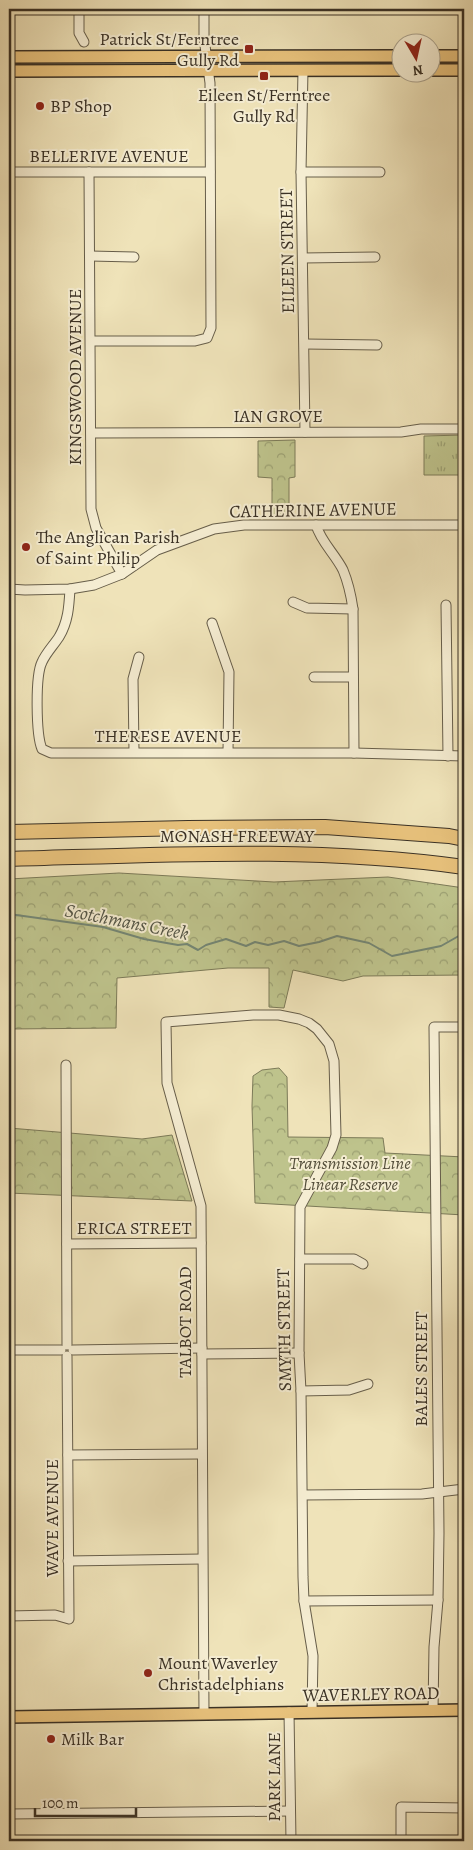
<svg xmlns="http://www.w3.org/2000/svg" width="473" height="1850" viewBox="0 0 473 1850" font-family="Alegreya,serif">
	<style>
		.grass { fill: url(#grass-tufts); stroke: #7c7a58 }
		.park { fill: url(#park-crowns); stroke: #7c7a58 }
		.lines { fill: none; stroke-linecap: round; stroke-linejoin: round }
		.stream { stroke: #748674; stroke-width: 2 }
		.minor-casing { stroke: #675e4a; stroke-width: 11 }
		.major-casing { stroke: #3a3125; stroke-width: 14 }
		.highway-casing { stroke: #3a3125; stroke-width: 16 }
		.minor { stroke: #f5edd2; stroke-width: 9 }
		.major { stroke: #e8c27c; stroke-width: 11 }
		.highway { stroke: #e8c27c; stroke-width: 14 }
		.poi-dot { fill: #8f2418; stroke: #f5edd2; stroke-width: 2 }
		.labels { text-anchor: middle; stroke-width: 4; stroke-linejoin: round; paint-order: stroke }
		.poi-label { font-size: 18px; fill: #3a3125; stroke: #f5edd2; text-anchor: start }
		.street-label { font-size: 18px; fill: #3a3125; stroke: #f5edd2 }
		.park-label { font-size: 18px; font-style: italic; fill: #544e3a; stroke: #f5edd2 }
		.water-label { font-size: 19px; font-style: italic; fill: #525446; stroke: #f5edd2 }
	</style>
	<defs>
		<pattern id="grass-tufts" width="24" height="20" patternUnits="userSpaceOnUse" patternTransform="scale(1.25)"><rect width="24" height="20" fill="#bec38c"/><path d="M3 7l-1-3M5 7V3M7 7l1-3M15 17l-1-3M17 17v-4M19 17l1-3" fill="none" stroke="#9b9f72"/></pattern>
		<pattern id="park-crowns" width="20" height="18" patternUnits="userSpaceOnUse" patternTransform="scale(1.25)"><rect width="20" height="18" fill="#bec38c"/><path d="M2 6a3 3 0 1 1 6 0M12 15a3 3 0 1 1 6 0" fill="none" stroke="#9b9f72"/></pattern>
	</defs>
	<rect width="100%" height="100%" fill="#efe3b9"/>
	<filter id="stains"><feTurbulence type="fractalNoise" baseFrequency=".004" numOctaves="4"/><feColorMatrix values="0 0 0 0 .2 0 0 0 0 .09 0 0 0 0 .02 0 0 0 .5 -.17"/></filter>
	<radialGradient id="worn" r=".72"><stop offset=".6" stop-color="#630" stop-opacity="0"/><stop offset="1" stop-color="#630" stop-opacity=".3"/></radialGradient>
	<!-- grass -->
	<path class="grass" d="M464,435V475H424V436Z"/>
	<!-- park -->
	<g class="park">
		<path d="M295,440V477L289,478V517H272V478L258,477V441Z"/>
		<path d="M119,873L274,882L388,877L464,888V975L363,976L343,981L293,970L284,1008L269,1007V968H228L117,978L116,1028L9,1029V879Z"/>
		<path d="M279,1068L287,1077L288,1137L383,1138L385,1153L464,1157V1215L255,1203L252,1106L253,1076L262,1070Z"/>
		<path d="M9,1128L142,1139L172,1135L192,1201L9,1193Z"/>
	</g>
	<g class="lines">
		<!-- stream -->
		<path class="stream" d="M9,914L103,927L144,939L178,945L187,944L198,950L206,945L226,939L246,946L255,942L268,945L284,941L299,946L319,942L337,936L369,943L392,956L441,946L464,933"/>
		<defs>
			<g id="minor">
				<path d="M79,9V33L84,42"/>
				<path d="M303,70L301,172L305,432"/>
				<path d="M9,172H210"/>
				<path d="M89,172L91,509L96,528L122,574"/>
				<path d="M301,172H380"/>
				<path d="M90,256L134,257"/>
				<path d="M303,258L375,257"/>
				<path d="M91,341H195L207,338L211,328L210,83L204,38V9"/>
				<path d="M305,344L377,345"/>
				<path d="M91,433L401,432L421,429H464"/>
				<path d="M316,525C321,542 335,554 343,570C348,582 351,595 353,609L354,753"/>
				<path d="M9,589L25,590L70,589L94,585L122,574L157,550L214,529L244,525H464"/>
				<path d="M70,589C69,607 68,622 59,637C53,646 46,653 42,662C35,676 36,735 42,749L51,753H354L464,756"/>
				<path d="M293,602L307,608L353,609"/>
				<path d="M446,605L448,756"/>
				<path d="M212,623L229,672L228,752"/>
				<path d="M314,677H353"/>
				<path d="M134,752L133,679L139,657"/>
				<path d="M66,1065L67,1345"/>
				<path d="M67,1244L201,1243"/>
				<path d="M300,1259H354L363,1264"/>
				<path d="M9,1350H61"/>
				<path d="M73,1350L202,1348"/>
				<path d="M202,1354L299,1353"/>
				<path d="M301,1391L349,1390L368,1384"/>
				<path d="M68,1455L201,1454"/>
				<path d="M303,1495L422,1494L464,1489"/>
				<path d="M68,1561L202,1559"/>
				<path d="M304,1601L438,1600"/>
				<path d="M9,1616L55,1615L69,1619L67,1356"/>
				<path d="M433,1710L434,1647L438,1600L439,1533L434,1027H464"/>
				<path d="M289,1712L291,1841"/>
				<path d="M204,1713L201,1206L167,1083L166,1022L253,1015H279L299,1019L309,1023L317,1029L329,1044L334,1061L336,1135L332,1148L300,1207L299,1353L301,1391L303,1577L304,1601L313,1656L312,1712"/>
				<path d="M9,1814L290,1811"/>
				<path d="M401,1841V1807L464,1808"/>
			</g>
			<g id="major">
				<path d="M430,56H464"/>
				<path d="M9,57L400,56"/>
				<path d="M430,70H464"/>
				<path d="M9,71L400,70"/>
				<path d="M9,1717L464,1710"/>
			</g>
			<g id="highway">
				<path d="M9,832L188,828L325,827L449,836L464,839"/>
				<path d="M9,859C160,855 314,846 464,867"/>
			</g>
		</defs>
		<!-- minor casing -->
		<use href="#minor" class="minor-casing"/>
		<!-- major casing -->
		<use href="#major" class="major-casing"/>
		<!-- highway casing -->
		<use href="#highway" class="highway-casing"/>
		<!-- minor -->
		<use href="#minor" class="minor"/>
		<!-- major -->
		<use href="#major" class="major"/>
		<!-- highway -->
		<use href="#highway" class="highway"/>
	</g>
	<!-- markers -->
	<g class="poi-dot">
		<rect x="244" y="44" width="10" height="10" rx="2.5"/>
		<rect x="259" y="71" width="10" height="10" rx="2.5"/>
		<circle cx="40" cy="106" r="5"/>
		<circle cx="26" cy="547" r="5"/>
		<circle cx="148" cy="1673" r="5"/>
		<circle cx="51" cy="1739" r="5"/>
	</g>
	<g class="labels">
		<!-- poi labels -->
		<g class="poi-label">
			<text x="239" y="45" text-anchor="end">Patrick St/Ferntree<tspan x="239" dy="21">Gully Rd</tspan></text>
			<text x="264" y="101" text-anchor="middle">Eileen St/Ferntree<tspan x="264" dy="21">Gully Rd</tspan></text>
			<text x="50" y="112">BP Shop</text>
			<text x="36" y="543">The Anglican Parish<tspan x="36" dy="21">of Saint Philip</tspan></text>
			<text x="158" y="1669">Mount Waverley<tspan x="158" dy="21">Christadelphians</tspan></text>
			<text x="61" y="1745">Milk Bar</text>
		</g>
		<!-- street labels -->
		<g class="street-label">
			<text x="109" y="162">BELLERIVE AVENUE</text>
			<text transform="translate(287 251) rotate(-91)" y="6">EILEEN STREET</text>
			<text transform="translate(75 377) rotate(-90)" y="6">KINGSWOOD AVENUE</text>
			<text x="278" y="422">IAN GROVE</text>
			<text transform="translate(313 510) rotate(-1)" y="6">CATHERINE AVENUE</text>
			<text x="168" y="742">THERESE AVENUE</text>
			<text x="237" y="842">MONASH FREEWAY</text>
			<text x="134" y="1234">ERICA STREET</text>
			<text transform="translate(185 1322) rotate(-90)" y="6">TALBOT ROAD</text>
			<text transform="translate(284 1330) rotate(-91)" y="6">SMYTH STREET</text>
			<text transform="translate(421 1369) rotate(-90)" y="6">BALES STREET</text>
			<text transform="translate(52 1518) rotate(-90)" y="6">WAVE AVENUE</text>
			<text transform="translate(371 1694) rotate(-1)" y="6">WAVERLEY ROAD</text>
			<text transform="translate(274 1777) rotate(-90)" y="6">PARK LANE</text>
		</g>
		<!-- park labels -->
		<g class="park-label">
			<text x="350" y="1169">Transmission Line<tspan x="350" dy="21">Linear Reserve</tspan></text>
		</g>
		<!-- water labels -->
		<g class="water-label">
			<text transform="translate(127 921) rotate(11)" y="7">Scotchmans Creek</text>
		</g>
	</g>
	<!-- margin -->
	<rect width="473" height="1850" fill="none" stroke="#efe3b9" stroke-width="30"/>
	<rect x="10" y="10" width="453" height="1830" fill="none" stroke="#3a3125" stroke-width="2.5"/>
	<rect x="15" y="15" width="443" height="1820" fill="none" stroke="#3a3125"/>
	<!-- north arrow -->
	<g transform="translate(416 58) rotate(171)"><circle r="24" fill="#f5edd2" stroke="#aaa28d"/>
	<path d="M0-4L9 19L0 12L-9 19Z" fill="#8f2418"/>
	<text y="-8" font-size="14" font-weight="bold" text-anchor="middle" fill="#3a3125">N</text>
	</g>
	<!-- scale -->
	<path d="M35 1808v8h101v-8" fill="none" stroke="#3a3125" stroke-width="2.5"/>
	<text x="42" y="1808" font-size="15" fill="#3a3125" stroke="#f5edd2" stroke-width="4" paint-order="stroke">100 m</text>
	<rect width="100%" height="100%" filter="url(#stains)"/>
	<rect width="100%" height="100%" fill="url(#worn)"/>
</svg>
